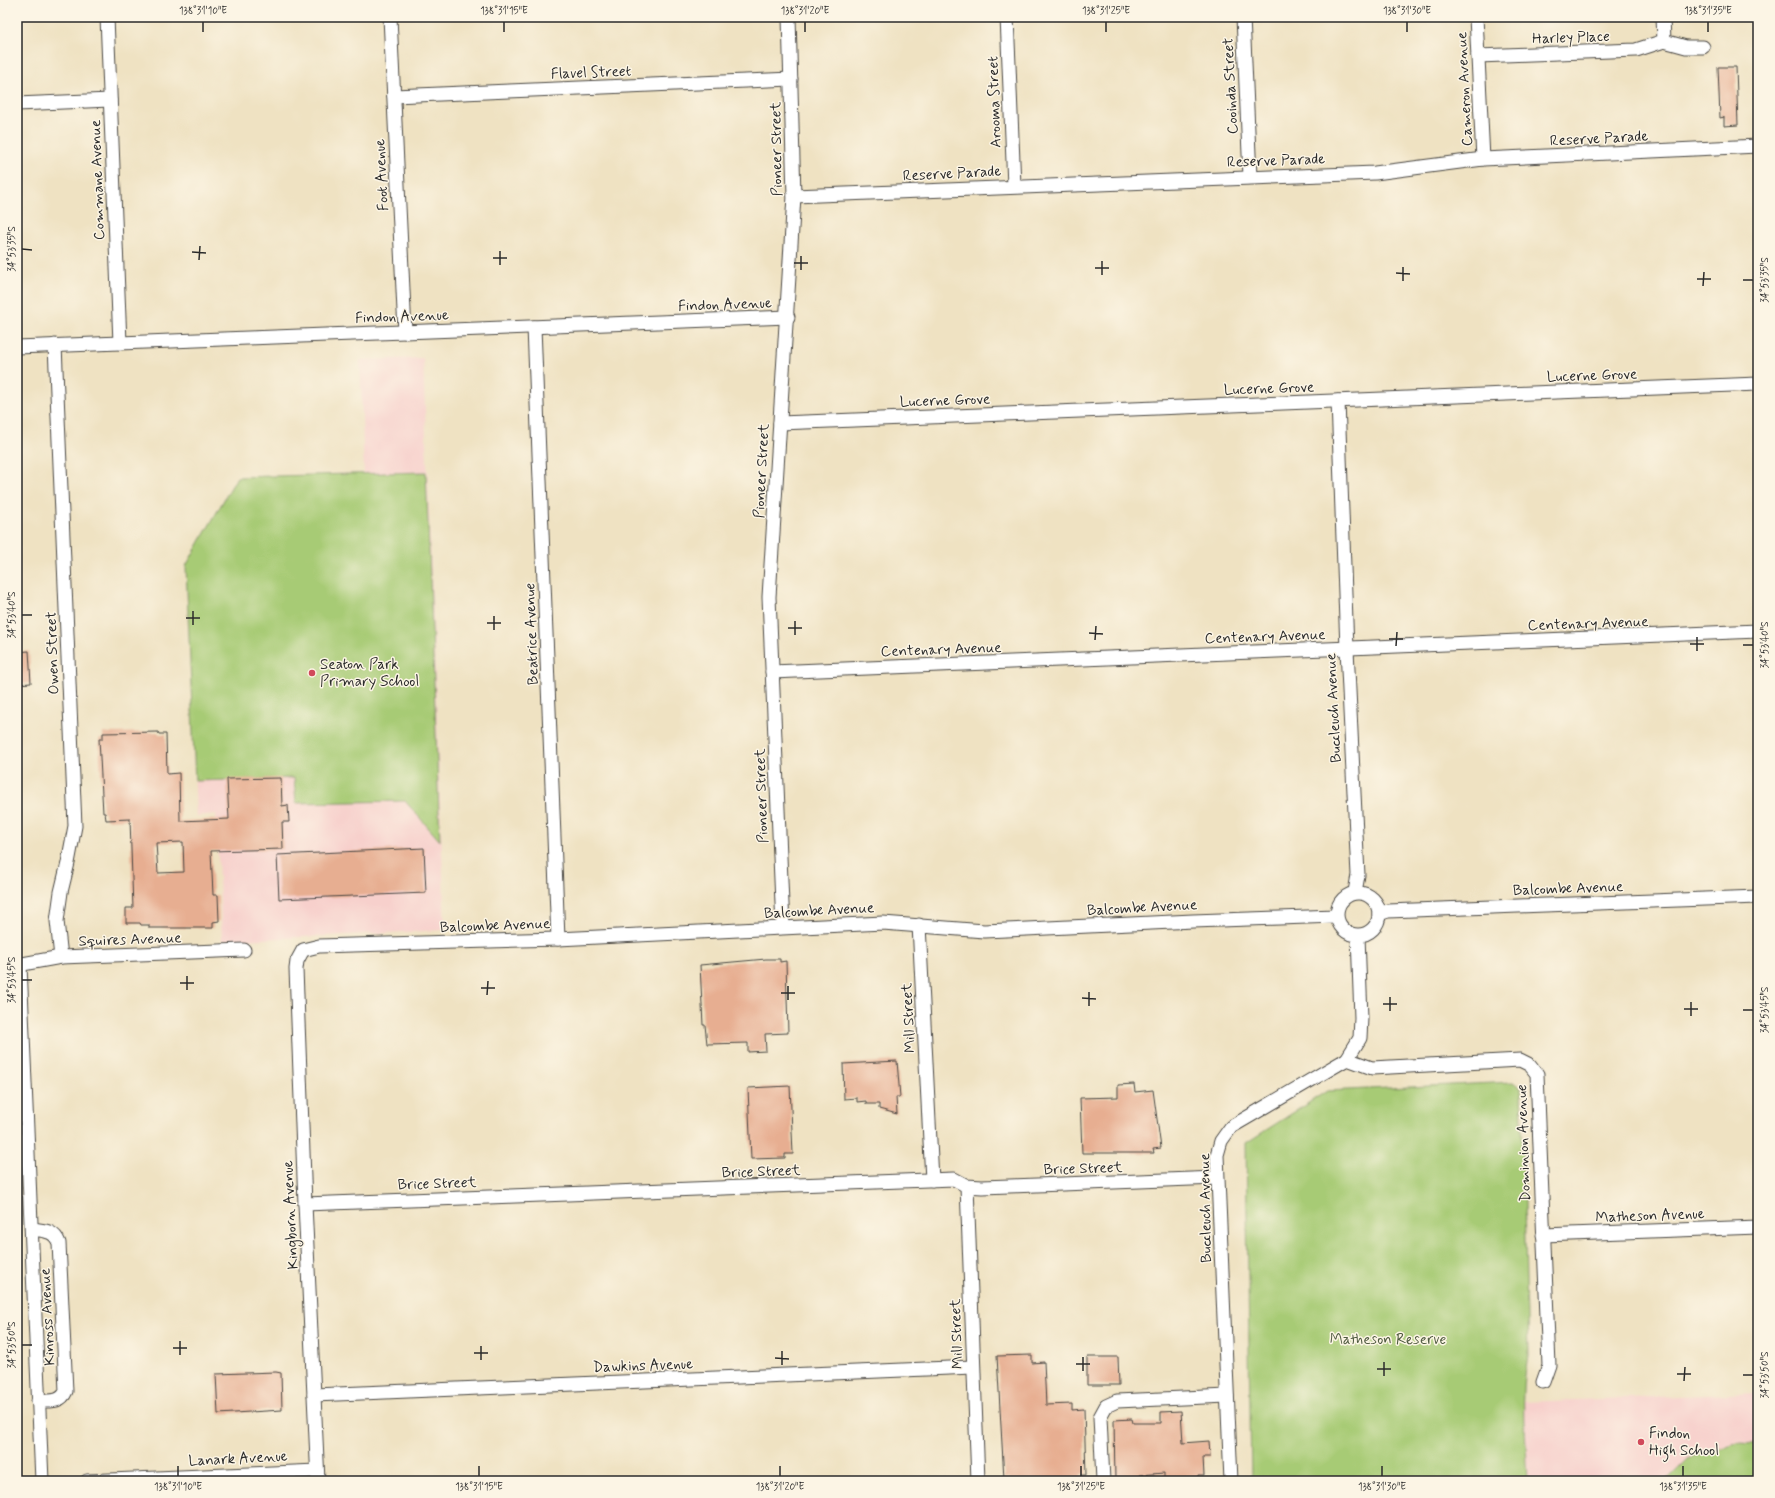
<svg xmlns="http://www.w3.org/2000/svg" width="1775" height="1498" viewBox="0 0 1775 1498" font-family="Mynerve,sans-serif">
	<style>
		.built { fill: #f7d0cc }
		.green { fill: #a7cb75; stroke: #697b50 }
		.building { fill: #e7ae91; fill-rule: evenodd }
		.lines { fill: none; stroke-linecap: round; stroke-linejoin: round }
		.minor-casing { stroke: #484642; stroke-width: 15 }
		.minor { stroke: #fff; stroke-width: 13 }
		.ticks { fill: none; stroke: #2b2b2b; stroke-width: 1.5 }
		.poi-dot { fill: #d1495b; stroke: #fcf5e5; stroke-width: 1.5 }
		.labels { text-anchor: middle; stroke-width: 3; stroke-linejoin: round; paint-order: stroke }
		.street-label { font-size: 15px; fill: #2b2b2b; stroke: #fcf5e5 }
		.poi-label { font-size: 15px; fill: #2b2b2b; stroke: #fcf5e5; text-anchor: start }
		.park-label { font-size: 15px; fill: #505b41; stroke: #fcf5e5 }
		.neatline { fill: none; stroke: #2b2b2b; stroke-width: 1.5 }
		.ticks-label { font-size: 10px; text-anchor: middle; fill: #2b2b2b }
	</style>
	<rect width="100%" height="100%" fill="#fcf5e5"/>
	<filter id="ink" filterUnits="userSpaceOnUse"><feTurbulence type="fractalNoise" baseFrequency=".025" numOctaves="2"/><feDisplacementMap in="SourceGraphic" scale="8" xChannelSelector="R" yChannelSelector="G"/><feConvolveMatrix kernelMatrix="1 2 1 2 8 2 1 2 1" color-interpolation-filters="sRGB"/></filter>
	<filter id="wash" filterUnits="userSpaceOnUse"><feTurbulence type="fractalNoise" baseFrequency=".012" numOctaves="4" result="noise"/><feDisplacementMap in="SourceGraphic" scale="16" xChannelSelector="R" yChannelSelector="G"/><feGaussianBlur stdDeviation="0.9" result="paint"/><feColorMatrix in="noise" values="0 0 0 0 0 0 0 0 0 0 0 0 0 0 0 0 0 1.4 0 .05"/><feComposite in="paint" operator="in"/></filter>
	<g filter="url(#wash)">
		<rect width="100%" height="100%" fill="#efe2c2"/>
		<!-- built -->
		<g class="built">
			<path d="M423,358L445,930L222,941L216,814L196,816L186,566L237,477L364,473L360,360Z"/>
			<path d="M1758,1393V1481H1527L1523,1402Z"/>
		</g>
		<!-- green -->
		<g class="green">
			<path d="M426,472L440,841L405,801L296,803L294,778L195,781L186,566L237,477Z"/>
			<path d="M1513,1082L1521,1088L1528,1355C1520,1396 1525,1439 1527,1481H1251L1246,1143L1327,1091Z"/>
			<path d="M1738,1443L1758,1444V1481H1666L1688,1459Z"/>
		</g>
		<g id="blocks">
			<!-- building -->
			<g class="building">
				<path d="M1718,67H1736L1738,125L1724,126V117L1720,118Z"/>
				<path d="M29,651L31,683L17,684V652Z"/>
				<path d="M158,732L159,734H166L167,774L179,773L180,821L229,819L227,779L281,778L282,806L288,805L289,822H282L283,849L211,851L213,895H218L219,921L213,922V928H149V925H141L140,923H126V908H133L130,819L106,820L105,813H103L99,739H103V733ZM183,842L184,872L158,873L156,843Z"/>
				<path d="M424,848L426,893L279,899L277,855Z"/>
				<path d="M766,959H780V962L786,961L788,1033L765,1034L766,1051L748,1052V1043L707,1044L705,1025H703L700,965Z"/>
				<path d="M897,1061L900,1097H896L897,1114L879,1109V1104H866V1101L857,1102V1098L844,1099L843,1064Z"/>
				<path d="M1134,1084L1135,1092L1153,1090L1161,1148L1153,1149L1154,1153H1082L1080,1098L1118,1097V1085Z"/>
				<path d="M790,1086L793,1154H785V1158L751,1159L748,1088Z"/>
				<path d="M1032,1355V1363L1044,1362L1046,1405L1072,1404V1410L1084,1409L1086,1475H1081L1082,1478L1045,1481H1009V1478L1004,1479L997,1356Z"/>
				<path d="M1087,1357H1118L1119,1385H1087Z"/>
				<path d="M276,1372L281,1373L282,1410L218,1414L216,1374Z"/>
				<path d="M1181,1411L1183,1443L1209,1441L1210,1457H1203L1204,1476H1198V1481H1164V1473L1139,1475V1481L1115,1480L1114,1420L1132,1419L1133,1423H1161V1412Z"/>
			</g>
		</g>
	</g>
	<g filter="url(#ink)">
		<use href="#blocks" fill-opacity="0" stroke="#484642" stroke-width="1"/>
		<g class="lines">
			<defs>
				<g id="minor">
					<path d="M107,17L120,343"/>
					<path d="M390,17L405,332"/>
					<path d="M1007,17L1014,186"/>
					<path d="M1243,17L1250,177"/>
					<path d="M1476,17L1483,159"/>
					<path d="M1663,17L1664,41"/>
					<path d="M1478,56L1636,50L1664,41L1686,47H1703"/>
					<path d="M394,96L791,79"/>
					<path d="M17,104L110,100"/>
					<path d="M794,196L1375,173L1483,159L1758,146"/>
					<path d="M534,327L558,939"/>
					<path d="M55,345L75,826L68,863L61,892L57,921L61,957"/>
					<path d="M17,347L788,317"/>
					<path d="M1338,401L1347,649L1358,875L1355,892"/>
					<path d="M780,423L1758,384"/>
					<path d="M772,672L1758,631"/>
					<circle cx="1358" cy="914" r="21"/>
					<path d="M1379,914L1388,911L1758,897"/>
					<path d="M919,925L932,1180"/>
					<path d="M783,927L769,597L794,196L789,17"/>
					<path d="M17,965L61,957L244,950"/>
					<path d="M20,965L42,1481"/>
					<path d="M1347,1059L1372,1068L1520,1060L1530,1065L1537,1074L1549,1365L1543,1382"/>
					<path d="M967,1186L978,1481"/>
					<path d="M305,1204L954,1179L967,1186L982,1187L1217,1178"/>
					<path d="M32,1229C45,1231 54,1230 59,1243L66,1391C61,1403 50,1401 38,1401"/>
					<path d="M1543,1235L1758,1227"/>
					<path d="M314,1395L973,1367"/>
					<path d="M87,1481L317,1471"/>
					<path d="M318,1481L305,1204L296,969L297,961L303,950L319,946L558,939L883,923L984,931L1193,921L1336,916"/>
					<path d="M1103,1481L1100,1417L1106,1406L1117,1401L1227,1396"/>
					<path d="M1231,1481L1217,1155L1221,1141L1231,1127L1347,1059L1360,1038L1361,1018L1358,936"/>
				</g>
			</defs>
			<!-- minor casing -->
			<use href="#minor" class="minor-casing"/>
			<!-- minor -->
			<use href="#minor" class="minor"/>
		</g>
	</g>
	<!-- ticks -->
	<path class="ticks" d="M203,32V22M504,32V22M805,32V22M1106,32V22M1407,32V22M1708,32V22M22,249L32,250M192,252L206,253M493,258H507M199,260L200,246M794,263H808M500,265V251M1095,268H1109M801,270V256M1396,273L1410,274M1102,275V261M1697,279H1711M1743,280H1753M1403,281V267M1703,286L1704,272M22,615H32M186,618H200M487,623H501M193,625V611M788,628H802M494,630V616M1089,633L1103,634M795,635V621M1389,639H1403M1095,640L1096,626M1690,644H1704M1743,645H1753M1396,646L1397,632M1697,651V637M22,980H32M180,983H194M481,988H495M187,990V976M781,993H795M487,995L488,981M1082,998L1096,999M788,1000V986M1383,1004H1397M1089,1006V992M1684,1009H1698M1743,1010H1753M1390,1011V997M1691,1016V1002M22,1345H32M173,1348H187M474,1353H488M180,1355V1341M775,1358L789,1359M481,1360V1346M1076,1364H1090M782,1365V1351M1377,1369H1391M1083,1371V1357M1677,1374H1691M1743,1375H1753M1384,1376V1362M1684,1381L1685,1367M178,1476V1466M479,1476V1466M780,1476V1466M1081,1476V1466M1382,1476V1466M1683,1476V1466"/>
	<!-- markers -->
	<g class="poi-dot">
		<circle cx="312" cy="673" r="4"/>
		<circle cx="1641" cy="1442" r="4"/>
	</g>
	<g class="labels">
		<!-- street labels -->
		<g class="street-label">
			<text transform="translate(1571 37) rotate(-2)" y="5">Harley Place</text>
			<text transform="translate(591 72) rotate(-2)" y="5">Flavel Street</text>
			<text transform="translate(1230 86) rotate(-93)" y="5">Cooinda Street</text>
			<text transform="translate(1464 89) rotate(-93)" y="5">Cameron Avenue</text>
			<text transform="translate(994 102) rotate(-92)" y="5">Arooma Street</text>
			<text transform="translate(1599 138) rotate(-3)" y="5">Reserve Parade</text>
			<text transform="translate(776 149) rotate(-91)" y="5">Pioneer Street</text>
			<text transform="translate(1276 160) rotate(-2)" y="5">Reserve Parade</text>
			<text transform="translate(952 173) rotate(-3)" y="5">Reserve Parade</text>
			<text transform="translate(381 175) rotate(-93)" y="5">Foot Avenue</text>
			<text transform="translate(97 180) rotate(-92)" y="5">Commane Avenue</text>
			<text transform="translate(725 304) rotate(-2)" y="5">Findon Avenue</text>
			<text transform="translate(402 316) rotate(-2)" y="5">Findon Avenue</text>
			<text transform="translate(1592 375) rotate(-2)" y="5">Lucerne Grove</text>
			<text transform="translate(1269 388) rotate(-2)" y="5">Lucerne Grove</text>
			<text transform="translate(945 400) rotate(-2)" y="5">Lucerne Grove</text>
			<text transform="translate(761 471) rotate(-87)" y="5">Pioneer Street</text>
			<text transform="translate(1588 623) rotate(-2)" y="5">Centenary Avenue</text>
			<text transform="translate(531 634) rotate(-92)" y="5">Beatrice Avenue</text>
			<text transform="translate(1265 636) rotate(-2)" y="5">Centenary Avenue</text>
			<text transform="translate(941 649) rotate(-2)" y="5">Centenary Avenue</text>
			<text transform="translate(52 653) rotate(-92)" y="5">Owen Street</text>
			<text transform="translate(1333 708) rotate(-93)" y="5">Buccleuch Avenue</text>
			<text transform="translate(761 796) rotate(-92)" y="5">Pioneer Street</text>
			<text transform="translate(1568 888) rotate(-2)" y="5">Balcombe Avenue</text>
			<text transform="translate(1142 907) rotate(-3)" y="5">Balcombe Avenue</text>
			<text transform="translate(819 910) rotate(-3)" y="5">Balcombe Avenue</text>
			<text transform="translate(495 925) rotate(-2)" y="5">Balcombe Avenue</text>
			<text transform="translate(130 939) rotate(-2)" y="5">Squires Avenue</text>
			<text transform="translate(908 1018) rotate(-93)" y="5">Mill Street</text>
			<text transform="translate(1523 1143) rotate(-92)" y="5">Dominion Avenue</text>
			<text transform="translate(1083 1168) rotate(-2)" y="5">Brice Street</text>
			<text transform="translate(761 1171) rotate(-2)" y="5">Brice Street</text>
			<text transform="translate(437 1183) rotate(-2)" y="5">Brice Street</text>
			<text transform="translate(1205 1208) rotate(-91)" y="5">Buccleuch Avenue</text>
			<text transform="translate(290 1215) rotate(-93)" y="5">Kingborn Avenue</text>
			<text transform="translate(1650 1215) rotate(-2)" y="5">Matheson Avenue</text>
			<text transform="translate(47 1317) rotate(-93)" y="5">Kinross Avenue</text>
			<text transform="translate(956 1334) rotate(-92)" y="5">Mill Street</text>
			<text transform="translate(643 1365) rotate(-2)" y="5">Dawkins Avenue</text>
			<text transform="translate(238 1458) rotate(-3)" y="5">Lanark Avenue</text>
		</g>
		<!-- poi labels -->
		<g class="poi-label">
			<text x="320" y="669">Seaton Park<tspan x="320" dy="17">Primary School</tspan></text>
			<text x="1649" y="1438">Findon<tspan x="1649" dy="17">High School</tspan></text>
		</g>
		<!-- park labels -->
		<g class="park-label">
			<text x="1388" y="1344">Matheson Reserve</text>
		</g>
	</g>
	<!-- margin -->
	<rect width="1775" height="1498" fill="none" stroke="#fcf5e5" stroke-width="44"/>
	<rect x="22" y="22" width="1731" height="1454" class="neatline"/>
	<g class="ticks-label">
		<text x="203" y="14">138°31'10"E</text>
		<text x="504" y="14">138°31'15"E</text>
		<text x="805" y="14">138°31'20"E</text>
		<text x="1106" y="14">138°31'25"E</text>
		<text x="1407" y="14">138°31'30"E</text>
		<text x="1708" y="14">138°31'35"E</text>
		<text transform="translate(11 249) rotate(-90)" y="4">34°53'35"S</text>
		<text transform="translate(1764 280) rotate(-90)" y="4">34°53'35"S</text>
		<text transform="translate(11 615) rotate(-90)" y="4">34°53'40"S</text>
		<text transform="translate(1764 645) rotate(-90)" y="4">34°53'40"S</text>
		<text transform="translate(11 980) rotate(-90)" y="4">34°53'45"S</text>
		<text transform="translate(1764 1010) rotate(-90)" y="4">34°53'45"S</text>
		<text transform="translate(11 1345) rotate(-90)" y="4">34°53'50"S</text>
		<text transform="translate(1764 1375) rotate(-90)" y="4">34°53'50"S</text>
		<text x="178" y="1490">138°31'10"E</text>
		<text x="479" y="1490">138°31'15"E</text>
		<text x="780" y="1490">138°31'20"E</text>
		<text x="1081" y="1490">138°31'25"E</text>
		<text x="1382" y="1490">138°31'30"E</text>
		<text x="1683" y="1490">138°31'35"E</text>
	</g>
</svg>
